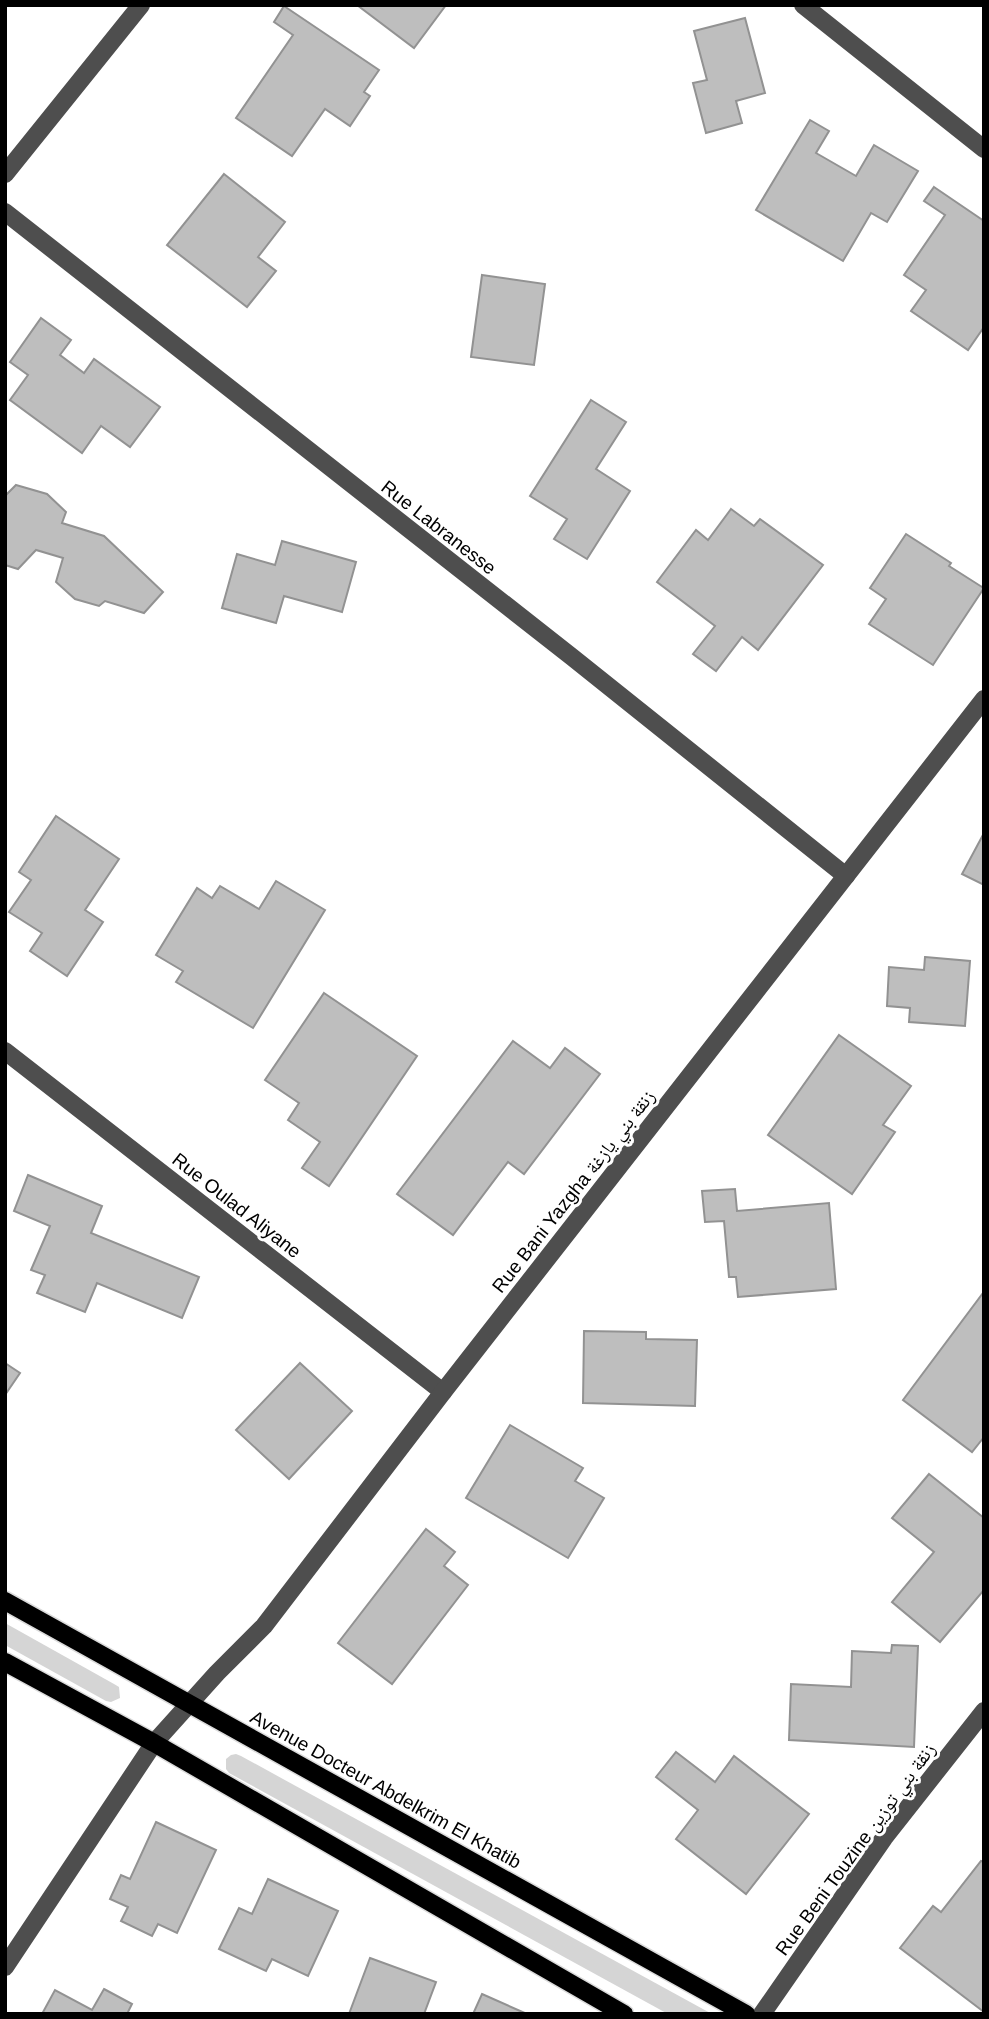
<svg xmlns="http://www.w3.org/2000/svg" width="989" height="2019" viewBox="0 0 989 2019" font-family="Helvetica,'Noto Naskh Arabic',sans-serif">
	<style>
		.green { fill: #d5d5d5 }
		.building { fill: #bebebe; stroke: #929292; stroke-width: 2 }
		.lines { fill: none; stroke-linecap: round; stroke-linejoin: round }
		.major-casing { stroke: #dbdbdb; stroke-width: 21 }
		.minor { stroke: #4e4e4e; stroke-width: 18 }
		.major { stroke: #000; stroke-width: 18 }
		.labels { text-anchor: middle; stroke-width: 6; stroke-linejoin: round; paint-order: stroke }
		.street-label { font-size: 19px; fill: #000; stroke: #fff }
	</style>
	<rect width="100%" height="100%" fill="#fff"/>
	<!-- green -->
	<g class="green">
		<path d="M5,1623L114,1684L119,1687L120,1698L111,1702L106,1701L5,1645Z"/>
		<path d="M236,1754L241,1756L712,2014H668L229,1773L226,1769V1759L231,1755Z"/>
	</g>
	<!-- building -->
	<g class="building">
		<path d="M357,5H446L414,48Z"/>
		<path d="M284,6L379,70L364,92L370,96L350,126L325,109L292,156L236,118L293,35L274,22Z"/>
		<path d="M745,18L765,93L736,101L742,123L706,133L693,83L707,80L694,31Z"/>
		<path d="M810,120L829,131L816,153L856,176L874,145L918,171L887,222L871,213L843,261L756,210Z"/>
		<path d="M224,174L285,222L258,257L276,271L247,307L167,245Z"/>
		<path d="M934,187L984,221V327L968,350L911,311L926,290L904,275L945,215L924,201Z"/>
		<path d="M482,275L545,284L534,365L471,357Z"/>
		<path d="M41,318L71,340L60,355L84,373L94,359L160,407L130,447L101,426L82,453L10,400L28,375L10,362Z"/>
		<path d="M591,400L626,422L596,469L630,491L587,559L554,539L567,519L530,496Z"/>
		<path d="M16,485L47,494L66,512L62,523L104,536L163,592L144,613L105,601L99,606L75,599L56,582L63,558L36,550L18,569L5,565V496Z"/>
		<path d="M731,509L754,526L760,519L823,565L758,650L742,637L716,671L693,654L715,626L657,582L696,530L708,540Z"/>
		<path d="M906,534L951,563L949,566L982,587L984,584V588L933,665L869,624L886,599L870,588Z"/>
		<path d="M282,541L356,562L342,612L284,596L276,623L222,608L237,554L275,565Z"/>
		<path d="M56,816L119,859L85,910L103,922L67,976L30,951L42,933L9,912L31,880L19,872Z"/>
		<path d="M984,833V885L962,874Z"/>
		<path d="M276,881L325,910L253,1028L176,982L183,971L156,955L197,888L212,898L220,886L259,909Z"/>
		<path d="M925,957L970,961L965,1026L909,1022L910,1008L887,1006L889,967L924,970Z"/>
		<path d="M324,993L417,1056L329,1186L302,1168L320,1142L288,1120L299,1103L265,1080Z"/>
		<path d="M839,1035L911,1086L883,1125L895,1132L852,1194L768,1135Z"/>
		<path d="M513,1041L550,1068L565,1048L600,1074L524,1174L508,1162L453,1235L397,1194Z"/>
		<path d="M28,1175L102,1206L91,1233L199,1277L182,1318L97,1283L85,1312L37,1293L45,1275L31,1270L50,1226L14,1211Z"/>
		<path d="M735,1189L737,1211L829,1203L836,1289L738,1297L736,1277H729L724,1221L705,1222L702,1191Z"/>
		<path d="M983,1293L984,1437L972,1452L903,1400Z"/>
		<path d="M584,1331L646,1332V1339L697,1340L695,1406L583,1403Z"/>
		<path d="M5,1363L20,1373L5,1395Z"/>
		<path d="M300,1363L352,1411L289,1479L236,1430Z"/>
		<path d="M510,1425L583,1468L575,1481L604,1498L568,1558L466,1498Z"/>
		<path d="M929,1474L984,1518V1590L940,1642L892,1602L934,1552L892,1518Z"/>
		<path d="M426,1529L455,1552L444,1566L468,1585L392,1684L338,1643Z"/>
		<path d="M892,1645L918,1646L914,1747L789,1740L791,1684L851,1687L852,1651L891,1653Z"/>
		<path d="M676,1752L715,1782L734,1756L809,1814L746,1894L676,1839L698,1810L656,1777Z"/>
		<path d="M156,1822L216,1850L177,1933L158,1924L152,1936L121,1921L128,1907L110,1899L121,1875L130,1879Z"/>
		<path d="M981,1861L984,1862V2012L900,1948L933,1906L941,1912Z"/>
		<path d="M268,1879L338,1911L308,1976L272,1959L266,1971L219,1949L239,1908L252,1914Z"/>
		<path d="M370,1958L436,1982L424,2014H349Z"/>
		<path d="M104,1989L132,2004L127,2014H42L55,1990L92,2010Z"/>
		<path d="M482,1994L527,2014H473Z"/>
	</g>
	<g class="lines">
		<defs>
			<g id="major">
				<path d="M5,1601L746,2014"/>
				<path d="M5,1662L154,1743L624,2014"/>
			</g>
		</defs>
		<!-- major casing -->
		<use href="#major" class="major-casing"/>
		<!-- minor -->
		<g class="minor">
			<path d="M803,5L984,149"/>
			<path d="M5,174L141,5"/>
			<path d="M5,212L572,657L846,876"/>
			<path d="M5,1051L443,1392"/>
			<path d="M5,1967L154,1743L217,1673L264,1626L443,1392L984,699"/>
			<path d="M762,2014L884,1838L984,1711"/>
		</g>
		<!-- major -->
		<use href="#major" class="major"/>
	</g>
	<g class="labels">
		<!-- street labels -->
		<g class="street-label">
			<text transform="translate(439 527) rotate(38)" y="7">Rue Labranesse</text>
			<text transform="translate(573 1191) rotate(-52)" y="7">Rue Bani Yazgha زنقة بني يازغة</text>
			<text transform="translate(237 1205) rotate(38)" y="7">Rue Oulad Aliyane</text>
			<text transform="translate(386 1789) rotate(29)" y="7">Avenue Docteur Abdelkrim El Khatib</text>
			<text transform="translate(855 1849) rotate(-54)" y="7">Rue Beni Touzine زنقة بني توزين</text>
		</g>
	</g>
	<!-- border -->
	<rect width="989" height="2019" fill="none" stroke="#000000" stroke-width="14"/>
</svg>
